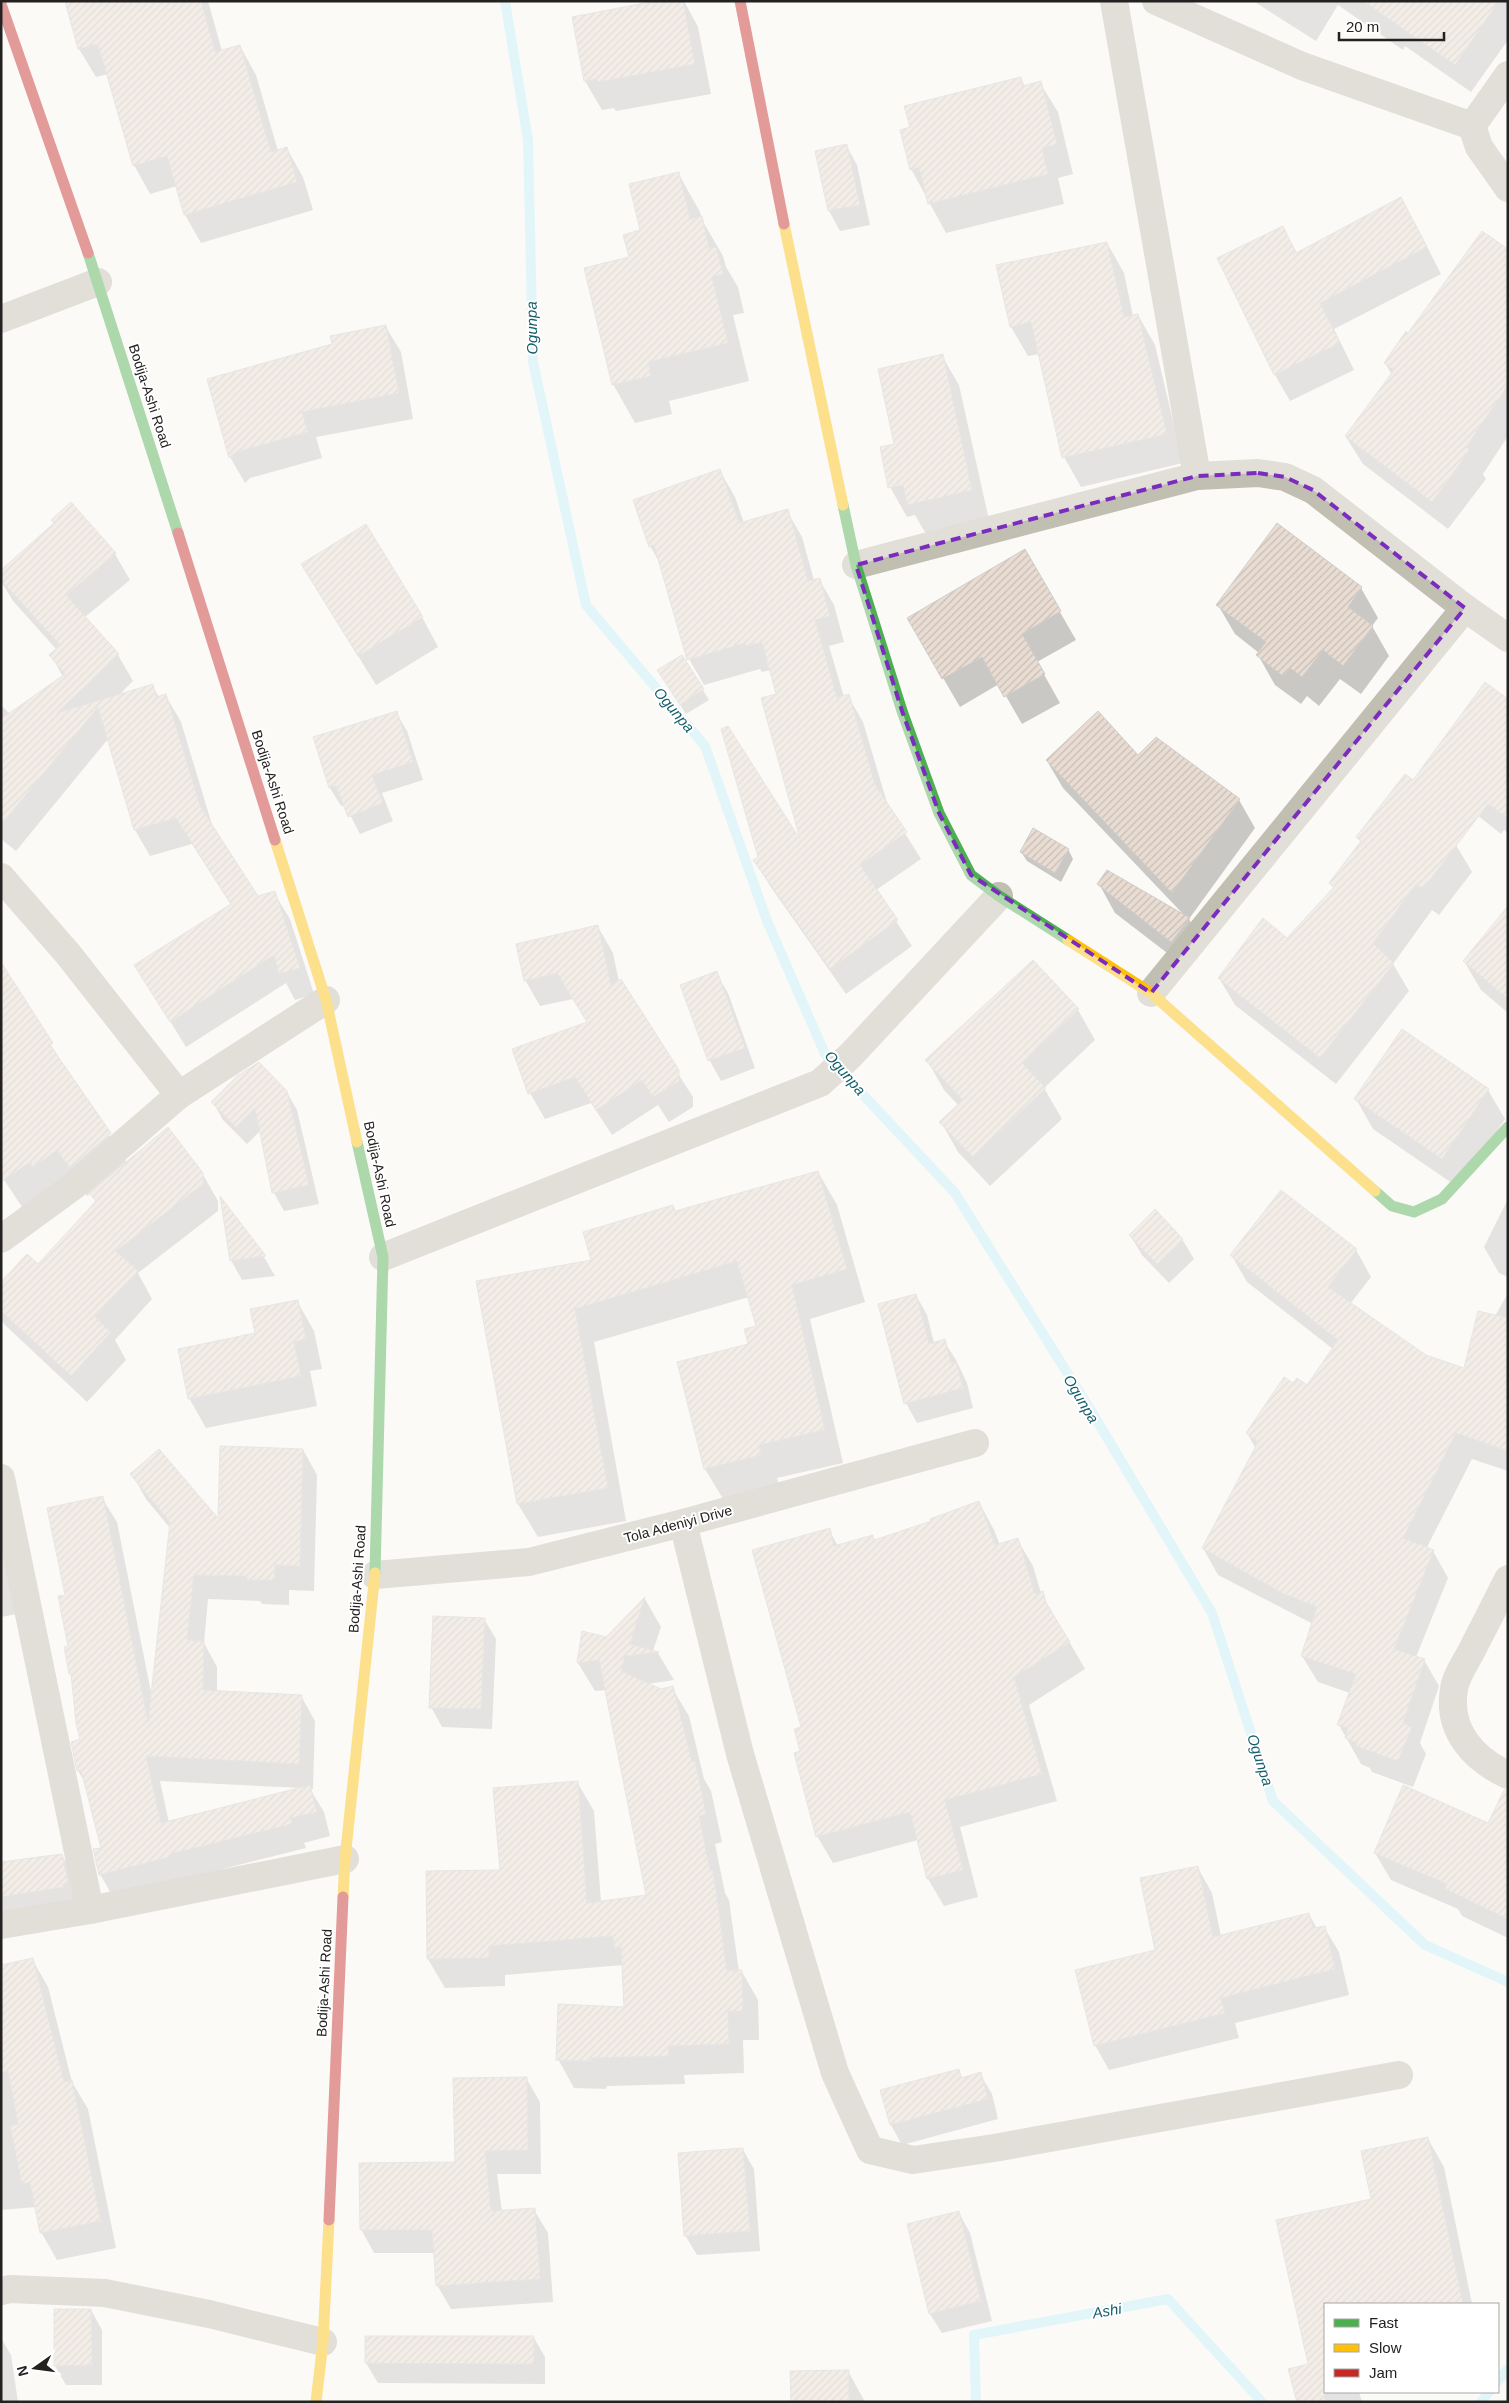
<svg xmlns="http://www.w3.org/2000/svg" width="1509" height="2403" viewBox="0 0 1509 2403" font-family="Helvetica,sans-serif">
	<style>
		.shadow { fill: #0003; fill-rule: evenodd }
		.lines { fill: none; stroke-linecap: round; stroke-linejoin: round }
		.stream { stroke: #c3f2fa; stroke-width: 10 }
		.building { fill: url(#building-hatch); stroke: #cfcecc }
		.street { stroke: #c1beb2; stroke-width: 28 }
		.fast { stroke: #4caf50; stroke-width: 11 }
		.slow { stroke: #ffc107; stroke-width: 11 }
		.jam { stroke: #c62828; stroke-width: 11 }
		.marked { fill: none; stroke: #7b2cbf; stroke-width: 4; stroke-dasharray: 10 6; stroke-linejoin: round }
		.labels { text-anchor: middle; stroke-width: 4; stroke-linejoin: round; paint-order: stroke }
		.street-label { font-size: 14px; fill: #232220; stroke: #fff }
		.water-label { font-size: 15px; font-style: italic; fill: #155f6b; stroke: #fff }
	</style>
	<defs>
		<pattern id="building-hatch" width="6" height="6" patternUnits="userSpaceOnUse" patternTransform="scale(1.25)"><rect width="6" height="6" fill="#e9ddd3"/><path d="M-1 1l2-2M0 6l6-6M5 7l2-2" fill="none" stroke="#c8bdb5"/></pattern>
	</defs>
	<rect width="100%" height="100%" fill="#fcfaf7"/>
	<!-- shadow -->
	<g class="shadow">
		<path d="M65,1H208L222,51L240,46L256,75L278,151L287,149L303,177L313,210L201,243L185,215L177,186L150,194L134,165L108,74L96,77L79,49Z"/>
		<path d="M661,1H684L698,27L711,94L616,111L614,108L602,110L585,81Z"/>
		<path d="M1253,1H1508V40L1471,92L1405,46L1403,50L1338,5L1316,41Z"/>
		<path d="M1020,78L1025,86L1040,83L1058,112L1073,174L1058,178L1064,204L946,233L911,169Z"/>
		<path d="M846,145L857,165L870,225L840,231L829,211L817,151Z"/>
		<path d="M678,173L700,212L702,220L723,256L726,267L738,287L744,313L733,315L749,381L669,401L672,414L635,423L613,384L630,258L641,231Z"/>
		<path d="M1416,225L1441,274L1334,329L1354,370L1290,401L1275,375L1219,258L1282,227L1297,253Z"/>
		<path d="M1107,243L1124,273L1133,316L1138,315L1155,345L1183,463L1081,487L1064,457L1040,354L1028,356L1011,327Z"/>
		<path d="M1508,251V436L1483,474L1486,479L1448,529L1363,464L1346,437L1392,375L1385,363L1408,334Z"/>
		<path d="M386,327L401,352L413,419L316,437L322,458L250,478L245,483L230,457L208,380L333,344Z"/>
		<path d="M942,356L959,385L989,520L926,534L915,515L907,517L890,487L896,445Z"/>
		<path d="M720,471L735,497L744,523L787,511L802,537L814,580L819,579L834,605L844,642L829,646L844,697L848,696L863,722L888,806L921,859L876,890L912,946L846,994L770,886L755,860L803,845L778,694L771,670L762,672L760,669L704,685L689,659L661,565L650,546Z"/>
		<path d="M1025,551L1076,640L1037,662L1060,703L1022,724L999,684L960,707L908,618Z"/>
		<path d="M115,554L130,580L85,617L118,655L133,681L117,697L152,686L159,697L166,696L181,722L213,828L257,898L274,893L290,919L314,994L295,1000L286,983L186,1047L136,966L231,905L192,844L150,856L135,830L108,739L16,851L1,839V705L10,714L63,677L51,655L57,650L13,601L1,581V572Z"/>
		<path d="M1361,588L1378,618L1372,626L1389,656L1361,694L1340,679L1319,706L1307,696L1301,704L1275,685L1258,655L1259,653L1235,634L1218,605Z"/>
		<path d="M320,594L422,617L438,647L376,685Z"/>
		<path d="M682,656L709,700L686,714L664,680Z"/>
		<path d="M1508,701V833L1504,830L1501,834L1471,810L1456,845L1472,872L1439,915L1432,910L1393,964L1409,991L1336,1084L1235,1005L1219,978L1288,939L1334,890L1331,884L1361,843L1358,838L1414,782Z"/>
		<path d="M396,712L407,731L423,780L382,793L393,821L360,834L345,805L341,806L330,788L315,738Z"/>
		<path d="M1157,739L1239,800L1255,828L1189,919L1205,947L1188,969L1115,913L1099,884L1184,915L1063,788L1047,761L1138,757Z"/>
		<path d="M1068,849L1073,859L1061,882L1027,861L1021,852Z"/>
		<path d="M1508,913V1013L1481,990L1464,961Z"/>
		<path d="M598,927L613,953L619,982L693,1097V1107L669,1122L658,1105L612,1135L591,1103L545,1119L530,1093L588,1023L573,999L540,1006L525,980Z"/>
		<path d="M1033,961L1078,1010L1095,1040L1044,1088L1062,1119L990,1186L958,1152L941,1122L959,1106L944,1090L927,1060Z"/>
		<path d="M1,968L127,1163L202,1173L218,1201V1211L138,1273L152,1299L115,1340L126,1360L87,1402L5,1325L1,1319V1284L38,1291L96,1202L91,1193L87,1196L74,1178L22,1207L1,1175Z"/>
		<path d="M716,973L728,993L755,1068L721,1081L710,1061L682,985Z"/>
		<path d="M1488,1090L1505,1119L1459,1188L1373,1129L1356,1099Z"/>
		<path d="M286,1091L297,1110L319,1204L284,1211L274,1193L261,1130L247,1144L223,1120L213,1102Z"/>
		<path d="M818,1172L837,1205L865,1302L810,1319L843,1463L777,1478L780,1488L725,1502L705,1469L679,1363L749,1345L757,1327L749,1297L594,1342L626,1521L538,1537L518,1504L478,1282L592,1261L673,1206L676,1212Z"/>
		<path d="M1508,1199V1277L1499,1273L1484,1247Z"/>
		<path d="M222,1200L264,1257L275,1276L242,1280L231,1260Z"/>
		<path d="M1130,1235L1182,1239L1194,1259L1169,1283L1142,1255Z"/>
		<path d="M1356,1250L1371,1277L1350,1304L1426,1356L1465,1370L1508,1293V1471L1472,1459L1426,1549L1433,1551L1448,1578L1416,1657L1424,1660L1439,1686L1420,1743L1426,1754L1413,1787L1372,1772L1370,1768L1361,1764L1339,1725L1350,1693L1318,1682L1302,1656L1313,1624L1218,1575L1203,1548L1256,1449L1247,1433L1293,1385L1308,1387L1333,1349L1247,1282L1232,1256Z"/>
		<path d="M916,1295L927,1315L934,1343L944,1341L956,1360L967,1383L973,1408L917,1423L906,1403Z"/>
		<path d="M297,1301L314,1331L322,1369L310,1371L317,1406L206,1428L189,1398L256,1334Z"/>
		<path d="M303,1450L317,1475L314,1591L289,1590V1605L262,1604L260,1601L208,1599L204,1643L217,1667V1692L301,1696L315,1721L313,1789H310L324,1812L330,1836L304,1843L306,1848L183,1879L114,1899L100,1874L102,1849L85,1782L78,1771L82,1740L73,1679L70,1674L66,1596L102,1498L117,1522L152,1697L170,1528L146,1499L132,1474L219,1522ZM160,1781L302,1788L169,1823Z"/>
		<path d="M979,1502L994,1530L1000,1545L1017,1539L1033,1566L1041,1593L1085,1669L1029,1705L1057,1801L960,1827L978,1897L944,1906L928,1879L918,1840L833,1863L817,1836L802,1752V1728L829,1530L838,1546L872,1537L875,1542L932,1522Z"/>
		<path d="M1,1549L11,1565L21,1613L1,1617Z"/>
		<path d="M645,1599L661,1627L653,1651L658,1653L674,1680L647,1684L661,1690L672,1688L689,1716L704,1779L711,1791L722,1842L715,1844L725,1893L729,1900L739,1972H742L758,2000L759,2040H743L744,2073L684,2075L685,2084L607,2086L606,2089L574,2088L558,2059L625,2008L623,1965L505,1975V1986L445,1988L428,1959L577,1782L594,1811L601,1902L647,1896L606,1690L595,1691L578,1663L583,1633L606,1639Z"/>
		<path d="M484,1619L496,1639L492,1729L442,1727L431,1707Z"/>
		<path d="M1,1773V1864L62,1855L73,1875L79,1902L1,1918Z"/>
		<path d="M1508,1834V1938L1462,1916L1458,1909L1391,1880L1375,1853Z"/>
		<path d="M1198,1868L1212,1893L1221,1936L1309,1914L1317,1929L1324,1927L1339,1952L1349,1995L1235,2023L1239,2038L1109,2070L1095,2045L1157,1951Z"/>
		<path d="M32,1959L48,1987L72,2082L88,2109L116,2248L57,2260L41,2232L36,2207L1,2210V1967Z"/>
		<path d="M958,2070L963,2079L980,2074L992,2094L998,2119L902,2145L891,2125L881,2091Z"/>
		<path d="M526,2078L540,2102L541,2174H497L502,2212L534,2210L548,2233L553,2302L451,2309L437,2285L435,2253H374L361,2229L456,2163Z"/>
		<path d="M1428,2139L1444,2167L1472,2304H1325V2392H1359L1362,2402H1298L1309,2365L1277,2221L1373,2200Z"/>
		<path d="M743,2150L754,2169L760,2251L697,2255L685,2235Z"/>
		<path d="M959,2213L970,2233L992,2321L942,2333L930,2314Z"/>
		<path d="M91,2310L102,2330V2385H66L55,2366Z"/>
		<path d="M1,2338L11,2355L18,2402H1Z"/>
		<path d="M534,2338L545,2357V2384L378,2383L366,2363Z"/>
		<path d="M848,2371L865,2402H792Z"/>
	</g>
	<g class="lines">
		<!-- stream -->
		<g class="stream">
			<path d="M505,1L528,140L533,362L586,605L705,746L767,921L825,1054L955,1193L1093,1414L1212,1613L1273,1801L1425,1945L1508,1982"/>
			<path d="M1498,2381L1508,2369"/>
			<path d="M976,2402L974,2335L1168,2299L1262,2402"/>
			<path d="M1481,2402L1489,2392"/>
		</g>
	</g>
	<!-- building -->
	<g class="building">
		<path d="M65,1H201L215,52L240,45L271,152L287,147L297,182L184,215L167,156L133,166L98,44L78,49Z"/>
		<path d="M655,1H683L695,64L598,82L597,79L584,81L572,17Z"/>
		<path d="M1363,1H1499L1455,65Z"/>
		<path d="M1021,77L1023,86L1041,81L1057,144L1042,148L1048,174L928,204L919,167L910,170L900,130L910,127L904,106Z"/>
		<path d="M847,144L860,205L828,211L815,151Z"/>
		<path d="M679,172L690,219L702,216L709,249L716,247L723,274L712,277L728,343L648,362L651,376L612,385L584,268L629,257L623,235L640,230L629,184Z"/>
		<path d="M1401,197L1427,247L1320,303L1340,343L1274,375L1217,258L1283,226L1296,253Z"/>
		<path d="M1482,231L1508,249V385L1466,447L1470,450L1432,502L1345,436L1394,370L1384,363L1406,331L1408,333Z"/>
		<path d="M1107,242L1124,317L1138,314L1167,434L1062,458L1031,322L1010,327L996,265Z"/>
		<path d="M386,325L399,393L302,412L308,432L236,452L229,458L207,379L332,344L330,336Z"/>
		<path d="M943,354L972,490L907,505L903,485L888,488L880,447L894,444L878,369Z"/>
		<path d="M720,469L739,523L788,509L808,581L820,578L830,616L815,620L837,698L849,694L875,785L907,832L860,865L898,920L830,969L753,860L758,857L721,729L728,726L800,839L761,698L776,694L762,642L746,646L745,643L687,660L654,545L649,547L633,500Z"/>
		<path d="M71,502L116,553L66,595L119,654L57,713L153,684L156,697L166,694L200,806L258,896L275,891L300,968L279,974L274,955L170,1022L134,965L231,904L176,818L134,830L98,707L1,825V719L65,674L49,655L60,645L1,580V570L54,523L51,520Z"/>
		<path d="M1277,523L1362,587L1348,607L1373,626L1343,666L1323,650L1302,677L1290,668L1283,676L1256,655L1266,642L1216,605Z"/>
		<path d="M366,524L423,617L358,656L301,564Z"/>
		<path d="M1025,549L1061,611L1022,634L1045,674L1004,697L982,657L942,679L907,618Z"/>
		<path d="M682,655L704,689L680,705L657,670Z"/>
		<path d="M1485,682L1508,699V818L1488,804L1423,889L1416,884L1373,943L1394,963L1320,1058L1218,978L1263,918L1287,938L1334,887L1329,883L1361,841L1356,837L1405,774L1413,780Z"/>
		<path d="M397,711L413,762L372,775L383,803L348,817L336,786L329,788L313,737Z"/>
		<path d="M1098,711L1138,755L1156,737L1240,799L1172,893L1046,760Z"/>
		<path d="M1033,828L1069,849L1055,873L1020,852Z"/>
		<path d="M1107,870L1190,918L1171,942L1097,884Z"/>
		<path d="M1508,906V999L1463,961Z"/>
		<path d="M598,925L611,985L621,979L679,1070V1081L653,1097L642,1080L596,1110L575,1077L528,1094L512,1049L587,1022L557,973L524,981L516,944Z"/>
		<path d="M1033,960L1079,1009L1022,1063L1046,1088L973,1157L939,1122L963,1100L925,1060Z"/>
		<path d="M1,962L53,1043L50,1045L111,1133L70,1168L57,1150L33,1167L30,1162L1,1182Z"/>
		<path d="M717,971L745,1048L708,1061L680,985Z"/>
		<path d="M1402,1029L1489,1089L1442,1159L1354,1099Z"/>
		<path d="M259,1062L287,1091L309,1185L272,1193L255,1108L236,1127L211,1102L237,1076Z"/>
		<path d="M168,1127L203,1173V1184L116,1251L138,1271L95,1317L111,1332L71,1376L1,1311V1282L27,1254L38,1264L96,1201L89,1193Z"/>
		<path d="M818,1171L847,1269L792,1285L825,1430L759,1445L761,1455L704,1469L677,1362L748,1344L744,1329L756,1326L737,1261L575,1309L608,1488L517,1504L476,1281L591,1260L583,1232L673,1205L675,1211Z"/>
		<path d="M1281,1190L1357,1249L1328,1287L1426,1355L1464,1368L1478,1311L1508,1318V1451L1456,1433L1403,1538L1434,1550L1394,1649L1425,1659L1403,1723L1412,1727L1398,1761L1356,1746L1357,1743L1345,1738L1348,1728L1337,1725L1356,1674L1301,1656L1317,1607L1282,1593L1202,1548L1258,1442L1246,1433L1284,1377L1293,1383L1297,1378L1307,1385L1338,1340L1230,1255Z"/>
		<path d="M220,1196L266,1256L230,1261Z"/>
		<path d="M1155,1209L1183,1239L1157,1264L1129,1235Z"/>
		<path d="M916,1294L929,1344L945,1339L951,1363L956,1362L963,1388L904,1404L878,1304Z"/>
		<path d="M298,1300L306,1339L294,1342L301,1376L188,1399L178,1349L255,1333L250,1309Z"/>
		<path d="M220,1446L303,1449L300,1566L275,1565V1580H247V1576L194,1575L187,1640L204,1641L203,1690L302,1695L299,1764L146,1756L161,1823L310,1785L317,1812L291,1818L292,1824L170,1854V1857L99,1875L93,1849L101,1848L81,1770L77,1771L71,1742L80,1739L76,1723L71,1674H69L64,1647L68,1646L58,1596L65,1595L47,1508L103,1496L148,1722L170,1522L130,1474L159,1449L218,1518Z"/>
		<path d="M979,1501L995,1545L1018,1538L1035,1594L1043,1591L1046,1603L1070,1642L1014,1677L1042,1774L945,1800L963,1870L927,1879L910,1812L816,1837L794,1753L800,1751L794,1729L801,1727L752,1550L830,1528L834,1546L873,1535L874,1540L931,1521L930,1519Z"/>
		<path d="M645,1597L630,1644L659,1652L625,1656L621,1671L661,1689L673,1686L692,1762L695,1761L706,1814L699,1816L710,1871L713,1870L727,1971L742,1970L743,2011H728L729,2044L668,2046L669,2056L591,2058V2061L556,2060L558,2004L624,2007L621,1947L614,1948L613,1936L489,1946V1958L427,1959L426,1871L500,1870L493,1788L578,1781L587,1903L646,1895L599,1660L577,1663L582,1631L606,1637Z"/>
		<path d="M433,1616L485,1618L481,1709L429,1708Z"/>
		<path d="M1403,1785L1488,1823L1504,1790H1508V1919L1445,1889L1447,1884L1374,1853Z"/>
		<path d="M62,1854L68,1882L63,1884L64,1887L1,1897V1862Z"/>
		<path d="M1198,1866L1213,1937L1309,1913L1313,1928L1325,1926L1335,1969L1221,1998L1225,2013L1094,2046L1075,1970L1155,1950L1140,1878Z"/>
		<path d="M33,1958L64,2082L72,2080L101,2221L40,2233L30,2182L22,2184L10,2126L18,2124L8,2071L1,2073V1965Z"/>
		<path d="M959,2069L961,2078L981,2072L988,2099L890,2125L880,2090Z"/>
		<path d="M527,2077L528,2150L485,2151L491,2211L535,2208L540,2279L436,2286L432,2230H360L359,2163L455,2162L453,2078Z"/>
		<path d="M1428,2137L1463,2304H1325V2402H1297L1288,2369L1308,2364L1276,2220L1371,2199L1361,2151Z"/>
		<path d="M743,2148L750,2231L684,2236L678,2153Z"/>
		<path d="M959,2211L981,2301L929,2314L907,2224Z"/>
		<path d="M54,2309H91L92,2365L54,2366Z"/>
		<path d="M365,2336H534V2364L365,2363Z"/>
		<path d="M849,2370V2402H791L790,2371Z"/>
	</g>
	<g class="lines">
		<!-- street -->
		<g class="street">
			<path d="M1114,1L1197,476"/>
			<path d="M1156,1L1302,66L1472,126L1479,147L1508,188"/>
			<path d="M1472,126L1508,75"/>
			<path d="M1,319L98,282"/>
			<path d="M856,565L1197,476L1258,473L1285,477L1313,490L1465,608L1508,638"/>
			<path d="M1,877L68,954L179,1095"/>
			<path d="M1151,993L1465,608"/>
			<path d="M1,1239L75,1185L179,1095L326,1000"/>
			<path d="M383,1257L820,1083L850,1056L999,896"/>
			<path d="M1,1478L90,1910"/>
			<path d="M683,1523L740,1754L835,2073L870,2150L913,2160L994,2148L1399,2075"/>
			<path d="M375,1575L529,1562L683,1523L975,1443"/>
			<path d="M1508,1579C1497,1601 1486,1623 1475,1644C1469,1658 1456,1674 1454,1689C1447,1730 1473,1759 1508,1775"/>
			<path d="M1,1925L90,1910L345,1859"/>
			<path d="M1,2291L10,2289L105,2293L209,2314L323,2342"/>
		</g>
		<!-- fast -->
		<g class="fast">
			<path d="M88,253L178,533"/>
			<path d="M843,505L856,565L902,711L939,813L971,875L999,896L1068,940"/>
			<path d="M357,1142L383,1257L375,1573"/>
			<path d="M1375,1191L1392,1206L1414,1212L1442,1199L1508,1127"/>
		</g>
		<!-- slow -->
		<g class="slow">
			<path d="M784,224L843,505"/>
			<path d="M275,840L326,1000L357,1142"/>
			<path d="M1068,940L1151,993L1375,1191"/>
			<path d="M343,1897L345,1859L375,1573"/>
			<path d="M316,2402L323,2342L329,2220"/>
		</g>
		<!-- jam -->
		<g class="jam">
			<path d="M740,1L784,224"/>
			<path d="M1,4L88,253"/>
			<path d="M178,533L275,840"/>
			<path d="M329,2220L343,1897"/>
		</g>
	</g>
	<!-- marked area -->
	<path d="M0 0H1509V2403H0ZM1258,473L1285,477L1313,490L1465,608L1151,993L971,875L939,813L902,711L856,565L1197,476Z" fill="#fcfaf7" fill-opacity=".55" fill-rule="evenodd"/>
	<path class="marked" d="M1258,473L1285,477L1313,490L1465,608L1151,993L971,875L939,813L902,711L856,565L1197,476Z"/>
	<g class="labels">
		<!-- street labels -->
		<g class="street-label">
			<text transform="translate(150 396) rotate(72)" y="5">Bodija-Ashi Road</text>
			<text transform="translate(273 782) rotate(72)" y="5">Bodija-Ashi Road</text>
			<text transform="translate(380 1174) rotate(78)" y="5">Bodija-Ashi Road</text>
			<text transform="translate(678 1524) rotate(-15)" y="5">Tola Adeniyi Drive</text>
			<text transform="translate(357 1579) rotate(-86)" y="5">Bodija-Ashi Road</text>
			<text transform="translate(324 1983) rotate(-87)" y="5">Bodija-Ashi Road</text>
		</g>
		<!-- water labels -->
		<g class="water-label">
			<text transform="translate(532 328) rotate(-91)" y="5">Ogunpa</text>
			<text transform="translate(674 710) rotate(50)" y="5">Ogunpa</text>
			<text transform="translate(845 1073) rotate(49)" y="5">Ogunpa</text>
			<text transform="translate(1081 1399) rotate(59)" y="5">Ogunpa</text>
			<text transform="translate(1260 1760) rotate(72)" y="5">Ogunpa</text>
			<text transform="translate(1107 2311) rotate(-10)" y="5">Ashi</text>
		</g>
	</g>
	<!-- border -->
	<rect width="1509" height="2403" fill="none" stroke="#232220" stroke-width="5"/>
	<!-- legend -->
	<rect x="1324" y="2303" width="175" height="90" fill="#ffffff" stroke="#a7a7a6"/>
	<rect x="1334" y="2319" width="25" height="8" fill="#4caf50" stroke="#a7a7a6"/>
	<text x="1369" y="2328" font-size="15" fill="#232220">Fast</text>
	<rect x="1334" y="2344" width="25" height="8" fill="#ffc107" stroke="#a7a7a6"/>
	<text x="1369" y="2353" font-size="15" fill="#232220">Slow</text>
	<rect x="1334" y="2369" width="25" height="8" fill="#c62828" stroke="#a7a7a6"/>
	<text x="1369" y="2378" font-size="15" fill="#232220">Jam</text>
	<!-- north arrow -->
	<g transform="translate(35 2368) rotate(256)" stroke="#ffffff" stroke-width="4" paint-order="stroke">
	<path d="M0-4L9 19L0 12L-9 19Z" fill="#232220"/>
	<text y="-8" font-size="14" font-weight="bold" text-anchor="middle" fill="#232220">N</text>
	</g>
	<!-- scale -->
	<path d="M1339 32v8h105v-8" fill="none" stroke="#232220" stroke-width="2.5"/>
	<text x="1346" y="32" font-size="15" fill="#232220" stroke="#ffffff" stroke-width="4" paint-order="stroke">20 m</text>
</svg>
